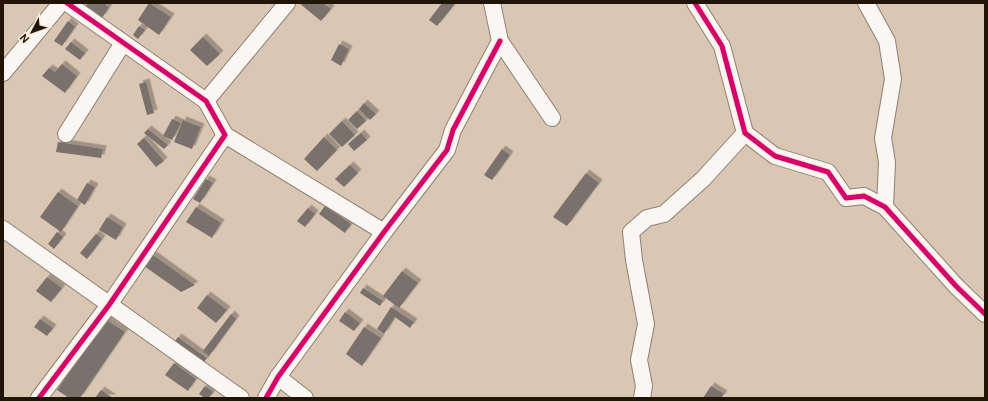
<svg xmlns="http://www.w3.org/2000/svg" width="988" height="401" viewBox="0 0 988 401" font-family="Cabin,sans-serif">
	<style>
		.building { fill: #7a6f6c; filter: url(#shadow) }
		.lines { fill: none; stroke-linecap: round; stroke-linejoin: round }
		.minor-casing { stroke: #908273; stroke-width: 18 }
		.minor { stroke: #f9f6f4; stroke-width: 16 }
		.cycleway-casing { stroke: #fcebd9; stroke-width: 8 }
		.cycleway { stroke: #d6006c; stroke-width: 5 }
	</style>
	<defs>
		<filter id="shadow"><feDropShadow dx="3.5" dy="-3.5" stdDeviation="0" flood-color="#0004"/></filter>
	</defs>
	<rect width="100%" height="100%" fill="#d9c6b3"/>
	<!-- building -->
	<g class="building">
		<path d="M88,3H103L109,7L102,18L85,7Z"/>
		<path d="M149,3L171,17L159,35L138,20Z"/>
		<path d="M299,3H323L331,9L321,21Z"/>
		<path d="M442,3H452L454,5L437,26L429,20Z"/>
		<path d="M68,21L75,27L62,46L54,41Z"/>
		<path d="M139,26L145,30L138,39L133,35Z"/>
		<path d="M203,37L220,54L207,66L190,50Z"/>
		<path d="M71,42L85,53L80,60L65,49Z"/>
		<path d="M339,44L349,49L341,66L331,60Z"/>
		<path d="M62,64L77,76L65,93L42,76L49,68L55,72Z"/>
		<path d="M146,82L154,113L147,115L139,84Z"/>
		<path d="M364,103L376,114L370,120L359,109Z"/>
		<path d="M357,111L366,121L357,129L348,120Z"/>
		<path d="M172,119L181,123L172,140L163,136Z"/>
		<path d="M183,120L201,127L192,149L174,142Z"/>
		<path d="M342,121L355,135L342,147L329,134Z"/>
		<path d="M148,129L168,145L164,149L144,133Z"/>
		<path d="M361,133L367,140L354,151L348,144Z"/>
		<path d="M324,137L337,150L317,171L304,159Z"/>
		<path d="M144,138L164,161L156,167L137,144Z"/>
		<path d="M58,142L103,149L101,158L56,152Z"/>
		<path d="M502,149L510,155L492,180L484,175Z"/>
		<path d="M350,165L358,173L344,187L335,179Z"/>
		<path d="M586,173L599,183L567,226L553,217Z"/>
		<path d="M206,179L213,183L200,203L193,199Z"/>
		<path d="M87,183L95,187L85,205L77,200Z"/>
		<path d="M58,192L78,206L61,232L40,217Z"/>
		<path d="M325,206L351,224L345,233L319,214Z"/>
		<path d="M196,207L221,223L212,238L186,222Z"/>
		<path d="M308,208L315,214L305,227L297,221Z"/>
		<path d="M107,217L123,227L116,240L99,230Z"/>
		<path d="M57,232L63,237L54,249L48,244Z"/>
		<path d="M96,234L102,239L87,259L80,253Z"/>
		<path d="M153,255L195,285L181,292L144,266Z"/>
		<path d="M402,271L418,283L399,308L383,296Z"/>
		<path d="M47,277L62,288L51,302L36,291Z"/>
		<path d="M363,288L383,301L380,306L360,293Z"/>
		<path d="M207,295L227,310L216,323L197,308Z"/>
		<path d="M391,307L414,322L410,328L395,317L384,334L377,329Z"/>
		<path d="M345,312L360,323L354,331L339,321Z"/>
		<path d="M231,314L236,319L209,356L203,351Z"/>
		<path d="M40,319L53,328L47,336L34,327Z"/>
		<path d="M105,319L125,332L80,398H69L57,390Z"/>
		<path d="M364,327L381,338L362,366L346,354Z"/>
		<path d="M178,337L207,358L204,362L175,341Z"/>
		<path d="M174,363L196,379L188,391L165,375Z"/>
		<path d="M205,386L213,392L209,398H205L199,394Z"/>
		<path d="M711,386L724,394L721,398H703Z"/>
		<path d="M101,390L113,398H95Z"/>
	</g>
	<g class="lines">
		<defs>
			<g id="minor">
				<path d="M492,3L500,41L552,118"/>
				<path d="M695,3L722,46L745,133L775,156L828,172L846,198L864,196L885,207L956,286L985,314"/>
				<path d="M866,3L887,41L893,79L883,138L887,162L885,207"/>
				<path d="M3,73L61,3"/>
				<path d="M206,101L287,3"/>
				<path d="M66,134L123,43"/>
				<path d="M225,135L384,232"/>
				<path d="M3,229L241,398"/>
				<path d="M278,377L305,398"/>
				<path d="M39,398L109,305L225,135L206,101L67,3"/>
				<path d="M266,398L278,377L384,232L447,150L453,130L500,41"/>
				<path d="M642,398L644,386L639,360L646,324L634,260L631,232L647,218L664,214L703,179L745,133"/>
			</g>
		</defs>
		<!-- minor casing -->
		<use href="#minor" class="minor-casing"/>
		<!-- minor -->
		<use href="#minor" class="minor"/>
		<defs>
			<g id="cycleway">
				<path d="M695,3L722,46L745,133L775,156L828,172L846,198L864,196L885,207L956,286L985,314"/>
				<path d="M39,398L109,305L225,135L206,101L67,3"/>
				<path d="M266,398L278,377L384,232L447,150L453,130L500,41"/>
			</g>
		</defs>
		<!-- cycleway casing -->
		<use href="#cycleway" class="cycleway-casing"/>
		<!-- cycleway -->
		<use href="#cycleway" class="cycleway"/>
	</g>
	<!-- border -->
	<rect width="988" height="401" fill="none" stroke="#211508" stroke-width="8"/>
	<!-- north arrow -->
	<g transform="translate(32 32) rotate(229)" stroke="#fcebd9" stroke-width="3" paint-order="stroke">
	<path d="M0-3L7 15L0 10L-7 15Z" fill="#211508"/>
	<text y="-6" font-size="11" font-weight="bold" text-anchor="middle" fill="#211508">N</text>
	</g>
</svg>
